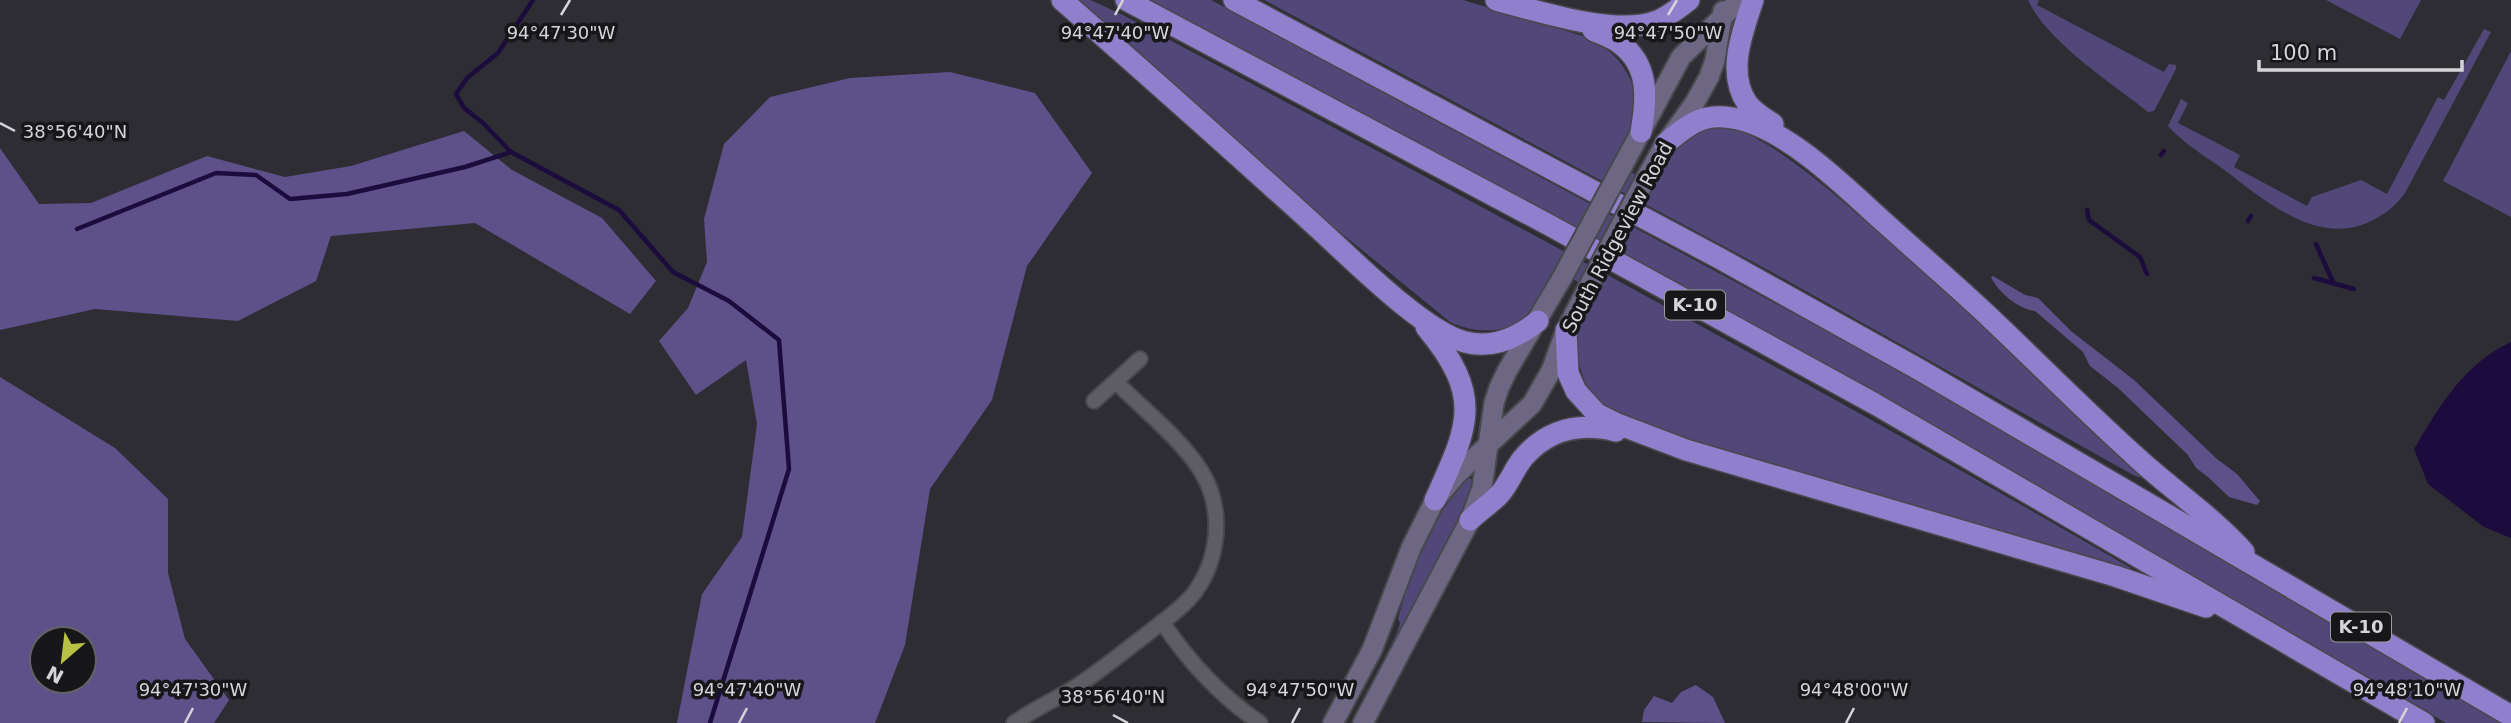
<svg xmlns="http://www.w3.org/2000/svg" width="2511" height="723" viewBox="0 0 2511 723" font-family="'DejaVu Sans',sans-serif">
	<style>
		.green { fill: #524779 }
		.forest { fill: #5e5189; fill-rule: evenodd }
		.water { fill: #1c0b3d }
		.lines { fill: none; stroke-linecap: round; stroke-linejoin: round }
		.stream { stroke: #1c0b3d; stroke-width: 4.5 }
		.street-casing { stroke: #48484c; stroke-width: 18 }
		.secondary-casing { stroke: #48484c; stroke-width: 23 }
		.highway-casing { stroke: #48484c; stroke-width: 24 }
		.street { stroke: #5e5d64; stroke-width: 14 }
		.secondary { stroke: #6d6783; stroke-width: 19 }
		.highway { stroke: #907fcc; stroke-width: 21 }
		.secondary-bridge-casing { stroke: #48484c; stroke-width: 23; stroke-linecap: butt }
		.secondary-bridge { stroke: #6d6783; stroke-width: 19 }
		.ticks { fill: none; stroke: #d5d5d9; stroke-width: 2.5 }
		.labels { text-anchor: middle; stroke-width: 7; stroke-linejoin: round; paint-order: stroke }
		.shield { fill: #171619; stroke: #9c9c9f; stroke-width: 2 }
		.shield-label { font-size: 18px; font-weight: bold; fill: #d5d5d9 }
		.street-label { font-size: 19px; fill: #d5d5d9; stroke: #171619 }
		.ticks-label { font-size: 18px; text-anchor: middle; fill: #d5d5d9; stroke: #171619; stroke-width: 7; stroke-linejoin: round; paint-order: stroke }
	</style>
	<rect width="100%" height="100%" fill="#2e2d34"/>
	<!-- green -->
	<g class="green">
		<path d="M1073,0H1090L1121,14C1460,195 1799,375 2131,568L2128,575L1692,443L1609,409L1595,398L1585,383L1575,351L1577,333L1597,292L1554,269C1548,279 1545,293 1538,304C1517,334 1480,336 1450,322L1253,161Z"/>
		<path d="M1148,0H1211L1836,336L2005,431L2502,723H2446L1858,382L1510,192Z"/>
		<path d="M1264,0H1463L1586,37C1625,55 1646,90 1629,132C1625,142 1617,152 1613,162L1654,185C1670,157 1684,127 1722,127C1764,127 1856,214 1890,242C1932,278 1975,312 2015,349C2059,390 2102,432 2145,474L2144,478L2135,476L1768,270Z"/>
		<path d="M2028,0H2039L2037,5L2164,72L2169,64L2176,65V69L2154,111L2148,112C2112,83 2047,42 2028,0Z"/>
		<path d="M2326,0H2421L2400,39Z"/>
		<path d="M2484,29L2491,32L2405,193C2395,207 2383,216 2367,223C2314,245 2263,199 2223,169C2205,156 2183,143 2168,126L2181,99L2188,103L2178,123L2240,155L2234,167L2307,206L2312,197L2361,180L2387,194L2438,97L2444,100Z"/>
		<path d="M2511,51V217L2443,181Z"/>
		<path d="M1469,478L1473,480L1462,514L1390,655L1387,653C1392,644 1398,632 1400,623L1398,619C1411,568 1431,516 1469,478Z"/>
	</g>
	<!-- forest -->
	<g class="forest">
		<path d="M950,72L1035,93L1092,173L1027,266L992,400L930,489L905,645L875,723H677L702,594L742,537L757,424L746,360L696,395L659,341L688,308L707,262L704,219L724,144L770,97L850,78Z"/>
		<path d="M464,131L512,170L602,218L656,281L630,314L475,223L331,236L316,281L238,321L95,309L0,330V148L39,204L91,203L207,156L285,177L351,166Z"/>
		<path d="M1993,276L2025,295L2038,298L2071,331L2134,380L2217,459L2237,474L2260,501L2257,505L2229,497L2208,477L2196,468L2188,455L2118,388L2090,366L2083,352L2035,311C2018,309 1998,292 1991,277Z"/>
		<path d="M0,377L115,448L168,499V573L185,639L229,700L214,723H0ZM42,639H84V681H42Z"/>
		<path d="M1696,685L1713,697L1725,723L1642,722L1644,710L1654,696L1672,703L1681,692Z"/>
	</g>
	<!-- water -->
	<path class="water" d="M2511,342V538L2484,527L2428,484L2414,449C2439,406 2465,363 2511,342Z"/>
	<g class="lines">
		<!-- stream -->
		<g class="stream">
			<path d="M533,0L498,53L467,78L456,94L464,108L483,123L511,152L619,210L673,272L729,301L779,340L789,469L710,723"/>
			<path d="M2161,155L2164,151"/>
			<path d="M2087,210L2089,220L2140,257L2147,274"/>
			<path d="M2248,221L2251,216"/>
			<path d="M77,229L216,173L256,175L290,199L347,194L465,167L511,152"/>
			<path d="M2316,244L2333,282"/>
			<path d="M2314,278L2354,289"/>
		</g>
		<defs>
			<g id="street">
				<path d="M1094,401L1140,359"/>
				<path d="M1162,622C1189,662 1220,696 1260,723"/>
				<path d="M1014,723C1033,710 1054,700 1074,688C1099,672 1123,652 1147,634C1163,621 1182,609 1195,592C1220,557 1224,508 1201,471C1182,440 1142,408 1116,382"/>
			</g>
			<g id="secondary">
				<path d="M1623,165L1681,57L1740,0"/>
				<path d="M1646,178L1665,144L1694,104L1709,77L1715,60L1723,11"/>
				<path d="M1333,723L1372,650L1411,548L1435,500L1457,474L1532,404L1551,371L1566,330L1586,291"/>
				<path d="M1363,723L1470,520L1482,488L1494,403L1499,388L1507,371L1562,278"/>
			</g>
			<g id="highway">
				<path d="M1062,0C1149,76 1234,152 1319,229C1352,259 1424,332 1465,342C1492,349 1517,338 1538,321"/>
				<path d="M1126,0L1549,225L1875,404L2424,723"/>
				<path d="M1234,0L1719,258L1920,370L2511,716"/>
				<path d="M1496,0C1537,11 1617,37 1657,21C1668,17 1679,8 1689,0"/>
				<path d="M1753,0C1743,31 1726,72 1747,103C1753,112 1764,118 1773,124"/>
				<path d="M1593,30C1601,34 1610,37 1618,42C1650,64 1647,98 1641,132"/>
				<path d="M1665,144C1692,121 1707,110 1745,121C1795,136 1847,189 1885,223C1918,253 1952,282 1984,312C2034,359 2082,408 2133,454C2169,488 2211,515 2244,552"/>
				<path d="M1426,327C1484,397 1469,425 1435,500"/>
				<path d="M1566,330L1568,373L1576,391L1597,414L1615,423L1686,450L2115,576L2206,607"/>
				<path d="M1470,520C1479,511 1490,504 1499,495C1509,484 1514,469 1523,458C1548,429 1580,422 1616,431"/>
			</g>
		</defs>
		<!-- street casing -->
		<use href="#street" class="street-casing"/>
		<!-- secondary casing -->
		<use href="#secondary" class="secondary-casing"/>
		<!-- highway casing -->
		<use href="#highway" class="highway-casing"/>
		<!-- street -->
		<use href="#street" class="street"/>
		<!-- secondary -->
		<use href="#secondary" class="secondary"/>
		<!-- highway -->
		<use href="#highway" class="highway"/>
		<defs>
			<g id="secondary-bridge">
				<path d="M1562,278L1623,165"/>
				<path d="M1586,291L1646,178"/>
			</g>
		</defs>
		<!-- secondary-bridge casing -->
		<use href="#secondary-bridge" class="secondary-bridge-casing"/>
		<!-- secondary-bridge -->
		<use href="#secondary-bridge" class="secondary-bridge"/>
	</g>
	<!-- ticks -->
	<path class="ticks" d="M561,15L570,0M1115,15L1123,0M1668,15L1677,0M0,123L15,131M1113,715L1128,723M185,723L193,708M739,723L747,708M1292,723L1300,708M1846,723L1854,708M2399,723L2407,708"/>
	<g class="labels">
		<!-- shield labels -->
		<g class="shield">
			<rect x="1665" y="290.5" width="60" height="29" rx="5"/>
			<rect x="2331" y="612.5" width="60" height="29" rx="5"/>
		</g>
		<g class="shield-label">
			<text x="1695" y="311">K-10</text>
			<text x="2361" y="633">K-10</text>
		</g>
		<!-- street labels -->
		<g class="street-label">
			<text transform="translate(1617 237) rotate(-62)" y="7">South Ridgeview Road</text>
		</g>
	</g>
	<g class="ticks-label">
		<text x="561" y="39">94°47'30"W</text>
		<text x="1115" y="39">94°47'40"W</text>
		<text x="1668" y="39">94°47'50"W</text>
		<text x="75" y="138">38°56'40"N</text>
		<text x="193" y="696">94°47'30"W</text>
		<text x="747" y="696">94°47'40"W</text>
		<text x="1300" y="696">94°47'50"W</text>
		<text x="1854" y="696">94°48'00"W</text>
		<text x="2407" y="696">94°48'10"W</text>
		<text x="1113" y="703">38°56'40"N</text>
	</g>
	<!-- north arrow -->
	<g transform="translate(63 660) rotate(208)"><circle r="33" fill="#171619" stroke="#636266" stroke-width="2"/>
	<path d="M0-5L12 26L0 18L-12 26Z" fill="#b8c146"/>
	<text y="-10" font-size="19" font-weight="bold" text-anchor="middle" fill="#d5d5d9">N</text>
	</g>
	<!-- scale -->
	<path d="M2259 60v10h203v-10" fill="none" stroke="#d5d5d9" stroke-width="3.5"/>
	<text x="2270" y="60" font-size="21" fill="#d5d5d9" stroke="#171619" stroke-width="5" paint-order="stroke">100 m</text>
</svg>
